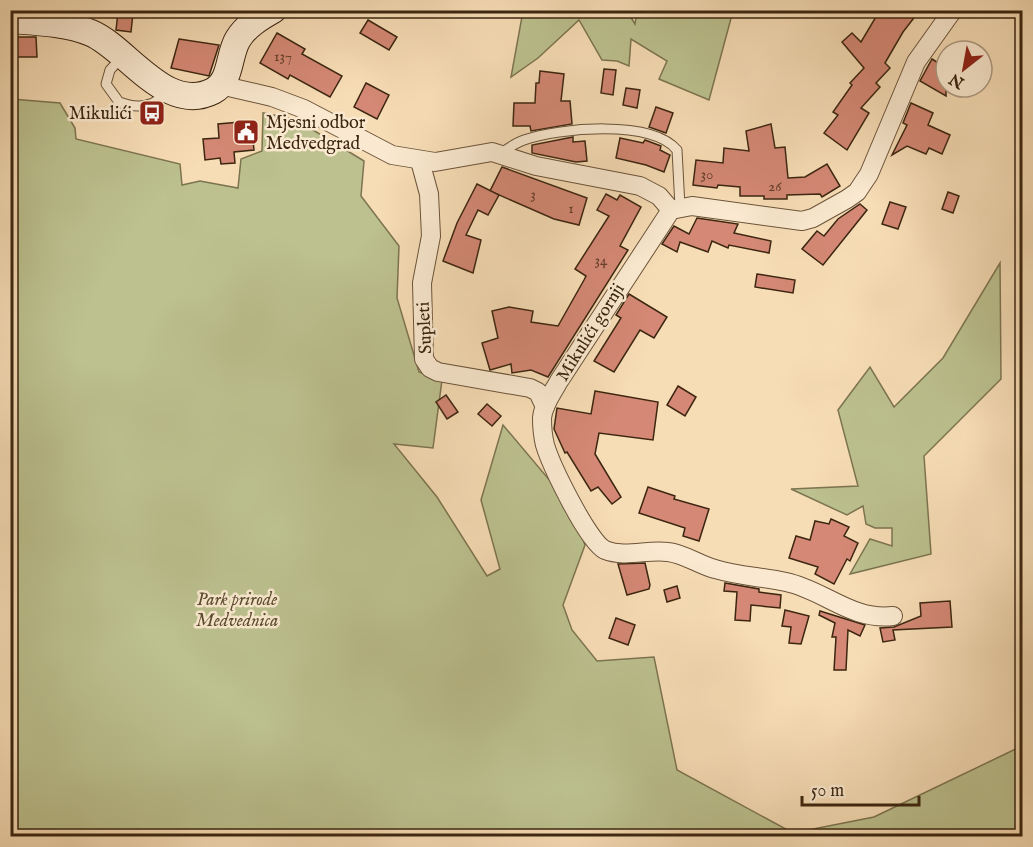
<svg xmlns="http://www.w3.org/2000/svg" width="1033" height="847" viewBox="0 0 1033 847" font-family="'IM FELL English',serif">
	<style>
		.green { fill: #bcc18f; stroke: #7c7450; stroke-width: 1.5 }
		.building { fill: #d48875; stroke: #3c2610; stroke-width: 1.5 }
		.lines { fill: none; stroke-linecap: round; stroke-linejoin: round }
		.lane-casing { stroke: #6b543a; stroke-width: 11 }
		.street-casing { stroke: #6b543a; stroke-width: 20 }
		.secondary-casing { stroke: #3c2610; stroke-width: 28 }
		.lane { stroke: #fae9d0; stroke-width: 9 }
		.street { stroke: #fae9d0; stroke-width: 18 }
		.secondary { stroke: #fae9d0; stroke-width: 26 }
		.labels { text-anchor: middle; stroke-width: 5; stroke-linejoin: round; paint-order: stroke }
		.number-label { font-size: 15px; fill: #623e29 }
		.poi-label { font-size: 18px; fill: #3c2610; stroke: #fae9d0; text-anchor: end }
		.street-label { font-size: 18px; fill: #3c2610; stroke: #fae9d0 }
		.park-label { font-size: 18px; font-style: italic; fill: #5c4d30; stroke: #fae9d0 }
	</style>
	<rect width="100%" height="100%" fill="#f7ddb6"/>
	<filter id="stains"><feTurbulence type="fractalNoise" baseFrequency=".00333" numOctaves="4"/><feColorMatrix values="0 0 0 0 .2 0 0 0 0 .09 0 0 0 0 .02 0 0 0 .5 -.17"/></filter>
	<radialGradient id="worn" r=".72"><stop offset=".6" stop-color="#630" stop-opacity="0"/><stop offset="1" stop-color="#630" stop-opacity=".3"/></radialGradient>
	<!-- green -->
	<g class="green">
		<path d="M523,11H627L635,24L637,11H733L709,100L659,79L667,61L631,39L629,66L617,61L602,60L579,20L538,58L511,77Z"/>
		<path d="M11,99L60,103L75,128L76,139L180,164L182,185L200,181L238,188L241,159L262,151L263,113L295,119L364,161L361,196L399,246L397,298L419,372L442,380L433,448L394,444L437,497L487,576L500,569L481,500L503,425L573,508L585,545L563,605L572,630L597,661L654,657L677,770L793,833L874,817L1022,746V836H11Z"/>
		<path d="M1000,263L1001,379L924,456L931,554L850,574L870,539L892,546V528H875L866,524L863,506L847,515L791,489L858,486L838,410L870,367L894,407L943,358Z"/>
	</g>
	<!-- building -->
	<g class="building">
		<path d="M880,10H920L903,32L885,63L890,68L876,83L880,87L861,108L869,113L847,150L824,133L838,115L833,112L852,85L850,83L864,68L842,42L852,33L861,42Z"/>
		<path d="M118,12L133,13L131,32L116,30Z"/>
		<path d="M368,20L397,37L389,50L360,33Z"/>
		<path d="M277,33L305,49L302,54L342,76L330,97L290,75L288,79L260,63Z"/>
		<path d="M10,37H36L37,57H10Z"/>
		<path d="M179,39L219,45L209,76L171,68Z"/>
		<path d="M932,59L946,68V96L920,81Z"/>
		<path d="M604,69L616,70L613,95L601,93Z"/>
		<path d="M540,71L564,74L561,101H570L572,124L531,131L530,126H513L514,103H535L536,83H539Z"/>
		<path d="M366,83L389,95L377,119L354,107Z"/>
		<path d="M626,88L640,90L637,108L623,105Z"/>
		<path d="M911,103L933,113L928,125L950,135L942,154L929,148L926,154L907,146L892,155L907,125L903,123Z"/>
		<path d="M656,107L673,113L666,133L649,127Z"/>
		<path d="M251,121L254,150L234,152L235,163L221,164L220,158L205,160L203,139L219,138L218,124Z"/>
		<path d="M771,124L775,148L785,147L788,178L805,177L827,164L840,186L822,197L820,194L787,195V199H764V196H740V187L718,185L717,188L693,185L696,160L723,163L724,148L749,151L746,131Z"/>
		<path d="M573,137V142L585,141L587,161L576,162L532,153V145Z"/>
		<path d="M620,138L643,143L645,140L661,146L660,150L670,155L664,172L646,165L616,158Z"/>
		<path d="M502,167L587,198L579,225L554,219L490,191Z"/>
		<path d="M477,184L499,195L488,215L478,210L466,235L481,240L473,273L443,261L457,223Z"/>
		<path d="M948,192L959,196L953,213L942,209Z"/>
		<path d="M606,194L617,200L620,195L641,207L620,246L628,250L548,377L531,370L512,373L511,364L490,370L482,343L498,338L492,311L509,307L533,311L531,322L558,326L584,280L586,276L575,269L609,216L597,210Z"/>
		<path d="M890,202L906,207L898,229L882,224Z"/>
		<path d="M860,204L867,210L823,265L802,249L817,231L824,236L838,219Z"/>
		<path d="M697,218L738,224L734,233L771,241L769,253L729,245L728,248L712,241L708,252L680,242L677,252L662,244L674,226L689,234Z"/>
		<path d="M757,274L795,280L793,293L755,287Z"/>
		<path d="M629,294L667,317L654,338L640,330L614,372L594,361L621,318L616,315Z"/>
		<path d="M678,386L696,397L685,416L667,405Z"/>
		<path d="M595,391L658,402L653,440L599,433L595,454L621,497L612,504L598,487L591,491L567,452L565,453L554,429L557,408L591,414Z"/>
		<path d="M446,395L458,412L447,419L436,402Z"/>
		<path d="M487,404L501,416L492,426L478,414Z"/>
		<path d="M648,487L675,496L674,499L709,509L699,541L683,536L685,528L639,513Z"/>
		<path d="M831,519L849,527L844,536L858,543L850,561L847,559L834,584L815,574L818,567L789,558L796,536L810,540L815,521L829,524Z"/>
		<path d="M645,563L650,585L649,589L627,595L618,564Z"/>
		<path d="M725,583L759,589V592L781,595L780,608L751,605L750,621L735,620L737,592L724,591Z"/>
		<path d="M677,586L680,598L667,602L664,590Z"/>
		<path d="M950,601L952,627L893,630L895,640L883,642L880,628L894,627L921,616L920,603Z"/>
		<path d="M785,610L809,616L801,644L789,643L791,627L782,626Z"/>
		<path d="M820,611L865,625L860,636L848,630L846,670H834L836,637H832L835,623L819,615Z"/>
		<path d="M616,618L635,625L628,645L609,638Z"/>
	</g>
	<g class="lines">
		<defs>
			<g id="lane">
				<path d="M121,58L110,70L106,84L119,102C137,109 157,108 167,89"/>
				<path d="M500,154C507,149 515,143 524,140C559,128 651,119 677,150L680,207"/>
			</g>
			<g id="street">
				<path d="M220,85L272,97L304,109L392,155L435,162L492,152L536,166L640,186L659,196L671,210"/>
				<path d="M420,161L429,194L431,236L422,283L424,359L430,368L438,372L530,388L538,392L545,407"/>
				<path d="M893,616C852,621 824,590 786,582C763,577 738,576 715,569C699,565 685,554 668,552C648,549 625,558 605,550C588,542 551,465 545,445C543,437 542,426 542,418C543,405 553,392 559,381L671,210L692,206L802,221L813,218L847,199L857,192L869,174L916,62L953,10"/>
			</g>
			<path id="secondary" d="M10,20C37,22 67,23 91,33C127,48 166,115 213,91C232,81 228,55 238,39C246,26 259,18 273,10"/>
		</defs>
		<!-- lane casing -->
		<use href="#lane" class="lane-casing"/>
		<!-- street casing -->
		<use href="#street" class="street-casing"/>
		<!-- secondary casing -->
		<use href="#secondary" class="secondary-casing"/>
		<!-- lane -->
		<use href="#lane" class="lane"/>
		<!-- street -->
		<use href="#street" class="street"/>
		<!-- secondary -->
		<use href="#secondary" class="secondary"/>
	</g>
	<!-- icons -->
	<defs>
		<symbol id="bus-square" viewBox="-11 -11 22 22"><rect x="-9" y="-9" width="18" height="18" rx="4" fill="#8f2418" stroke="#fae9d0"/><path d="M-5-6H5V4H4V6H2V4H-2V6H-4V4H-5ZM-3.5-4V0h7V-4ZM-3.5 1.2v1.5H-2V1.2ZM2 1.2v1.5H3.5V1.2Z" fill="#fff"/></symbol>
		<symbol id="civic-square" viewBox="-11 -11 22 22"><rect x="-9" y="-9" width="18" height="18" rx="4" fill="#8f2418" stroke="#fae9d0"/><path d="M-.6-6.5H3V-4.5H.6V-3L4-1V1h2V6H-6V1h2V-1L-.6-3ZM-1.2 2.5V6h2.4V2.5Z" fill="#fff"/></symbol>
	</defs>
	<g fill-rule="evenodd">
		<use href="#bus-square" x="137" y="98" width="30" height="30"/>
		<use href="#civic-square" x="231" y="117" width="30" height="30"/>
	</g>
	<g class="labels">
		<!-- number labels -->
		<g class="number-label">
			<text x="283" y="61">137</text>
			<text x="707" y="179">30</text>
			<text x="775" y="191">26</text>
			<text x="533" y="199">3</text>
			<text x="571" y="213">1</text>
			<text x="601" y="265">34</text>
		</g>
		<!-- poi labels -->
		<g class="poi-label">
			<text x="132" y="119">Mikulići</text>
			<text x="266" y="128" text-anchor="start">Mjesni odbor<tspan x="266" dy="21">Medvedgrad</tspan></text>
		</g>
		<!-- street labels -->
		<g class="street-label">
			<text transform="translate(424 328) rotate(-93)" y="6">Supleti</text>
			<text transform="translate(590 332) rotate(-58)" y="6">Mikulići gornji</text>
		</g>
		<!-- park labels -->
		<g class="park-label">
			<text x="237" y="605">Park prirode<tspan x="237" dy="21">Medvednica</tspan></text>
		</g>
	</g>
	<!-- margin -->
	<rect width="1033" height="847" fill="none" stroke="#f7ddb6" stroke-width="36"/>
	<rect x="12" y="12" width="1009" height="823" fill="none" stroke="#3c2610" stroke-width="3"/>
	<rect x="18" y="18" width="997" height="811" fill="none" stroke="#3c2610" stroke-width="1.5"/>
	<!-- north arrow -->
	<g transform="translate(964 69) rotate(211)"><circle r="28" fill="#fae9d0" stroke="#ae9b83" stroke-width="1.5"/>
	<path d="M0-4.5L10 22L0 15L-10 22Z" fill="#8f2418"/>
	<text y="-9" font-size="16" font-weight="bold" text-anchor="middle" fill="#3c2610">N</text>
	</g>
	<!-- scale -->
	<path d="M802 796v9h117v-9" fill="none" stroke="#3c2610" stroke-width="3"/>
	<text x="811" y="796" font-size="18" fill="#3c2610" stroke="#fae9d0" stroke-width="4.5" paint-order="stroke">50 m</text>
	<rect width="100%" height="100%" filter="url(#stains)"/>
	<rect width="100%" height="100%" fill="url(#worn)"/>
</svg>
